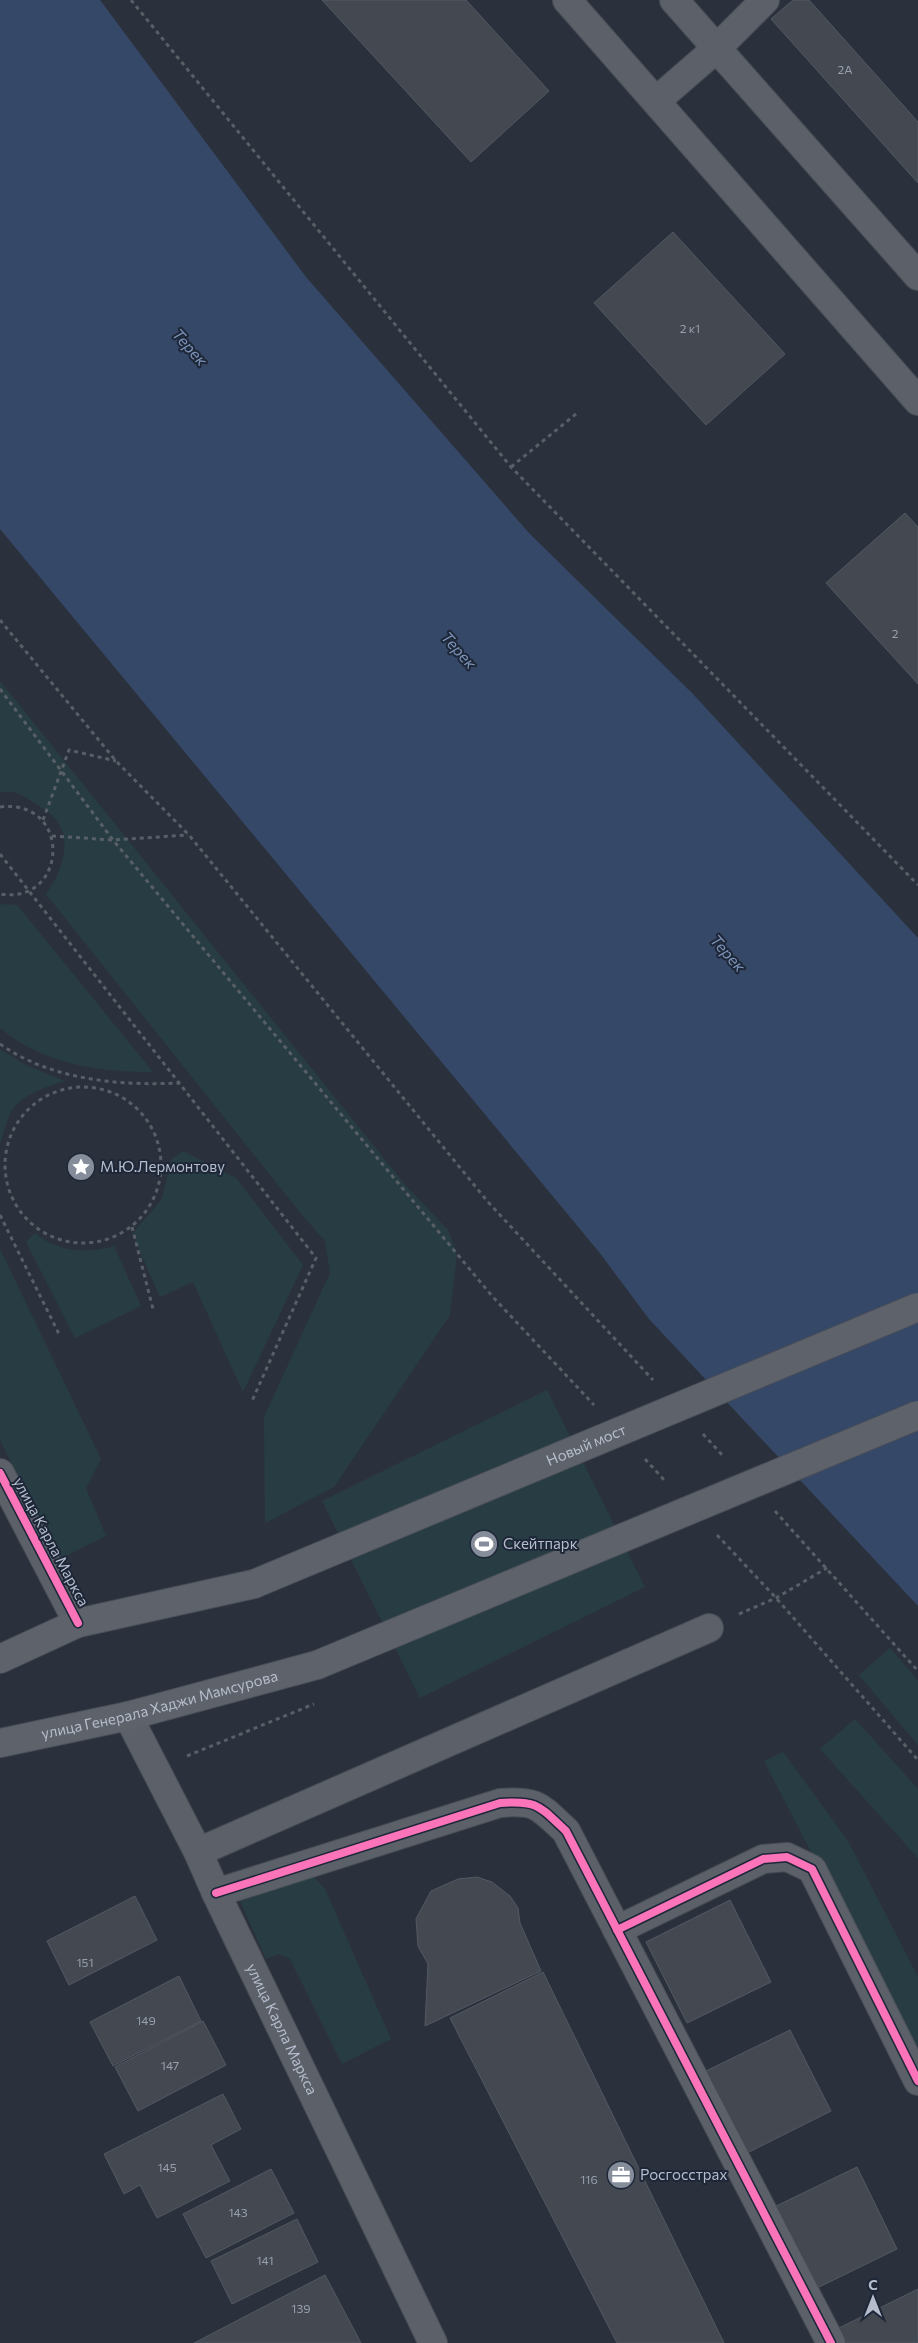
<svg xmlns="http://www.w3.org/2000/svg" width="918" height="2343" viewBox="0 0 918 2343" font-family="Commissioner,sans-serif">
	<style>
		.green { fill: #273d43 }
		.water { fill: #364867 }
		.building { fill: #434851; stroke: #535963 }
		.lines { fill: none; stroke-linecap: round; stroke-linejoin: round }
		.minor-casing { stroke: #474c54; stroke-width: 30 }
		.major-casing { stroke: #494e58; stroke-width: 30 }
		.path { stroke: #595f66; stroke-width: 3; stroke-dasharray: 4 4; stroke-linecap: butt }
		.minor { stroke: #5b6069; stroke-width: 28 }
		.major { stroke: #5e626a; stroke-width: 28 }
		.major-bridge-casing { stroke: #494e58; stroke-width: 30; stroke-linecap: butt }
		.major-bridge { stroke: #5e626a; stroke-width: 28 }
		.cycleway-casing { stroke: #1d2738; stroke-width: 11 }
		.cycleway { stroke: #fb73b8; stroke-width: 8 }
		.labels { text-anchor: middle; stroke-width: 4; stroke-linejoin: round; paint-order: stroke }
		.number-label { font-size: 12px; fill: #98a0ad }
		.poi-label { font-size: 15px; fill: #b5bdcc; stroke: #1d2738; text-anchor: start }
		.street-label { font-size: 15px; fill: #b5bdcc; stroke: #1d2738 }
		.water-label { font-size: 16px; font-style: italic; fill: #7b92b6; stroke: #1d2738 }
	</style>
	<rect width="100%" height="100%" fill="#2b313c"/>
	<!-- green -->
	<g class="green">
		<path d="M0,681L406,1186L448,1230L457,1254L450,1315L334,1487L265,1523L264,1417L330,1273L325,1241L302,1215L46,894C61,874 74,841 55,818C50,812 39,806 33,802C23,795 12,789 0,793Z"/>
		<path d="M0,904L17,905L153,1072C97,1072 44,1064 0,1028Z"/>
		<path d="M0,1049L26,1065L65,1081C48,1086 23,1094 12,1110C6,1119 4,1134 0,1144Z"/>
		<path d="M183,1151L236,1178L303,1265L243,1392L193,1282L160,1297L132,1234L162,1199L171,1160Z"/>
		<path d="M35,1233C58,1252 86,1254 114,1246L141,1306L75,1338L26,1242Z"/>
		<path d="M0,1249L101,1459L86,1488L106,1536L59,1559L0,1440Z"/>
		<path d="M547,1390L645,1587L420,1698L322,1501Z"/>
		<path d="M890,1648L918,1681V1745L859,1675Z"/>
		<path d="M855,1719L918,1789V1858L820,1749Z"/>
		<path d="M783,1752L848,1841L918,1977V2058L764,1761Z"/>
		<path d="M303,1874L313,1876L325,1889L391,2039L342,2064L290,1959L278,1954L266,1959L240,1901Z"/>
	</g>
	<!-- water -->
	<path class="water" d="M0,0H100L306,277L529,533L692,693L918,938V1606L649,1319L599,1252L0,529Z"/>
	<!-- building -->
	<g class="building">
		<path d="M322,0H466L549,91L471,162Z"/>
		<path d="M793,0H809L918,122V183L771,19Z"/>
		<path d="M673,232L785,354L706,425L594,303Z"/>
		<path d="M905,513L918,527V684L826,583Z"/>
		<path d="M477,1877L492,1882L510,1896L518,1908L520,1923L541,1971L425,2026L428,1964L418,1946L416,1919L431,1891L458,1879Z"/>
		<path d="M135,1896L157,1940L69,1985L47,1941Z"/>
		<path d="M730,1900L771,1982L687,2023L646,1942Z"/>
		<path d="M543,1972L724,2343H617L450,2018Z"/>
		<path d="M179,1976L201,2021L113,2066L90,2022Z"/>
		<path d="M203,2021L226,2065L138,2111L115,2067Z"/>
		<path d="M790,2030L831,2111L747,2153L706,2071Z"/>
		<path d="M223,2094L241,2129L211,2145L230,2181L157,2218L140,2185L124,2194L104,2154Z"/>
		<path d="M857,2167L897,2249L813,2290L772,2208Z"/>
		<path d="M271,2169L294,2213L206,2258L183,2214Z"/>
		<path d="M297,2219L318,2262L232,2304L211,2261Z"/>
		<path d="M325,2275L361,2343H194Z"/>
		<path d="M918,2289V2343H845L837,2329Z"/>
	</g>
	<g class="lines">
		<defs>
			<g id="minor">
				<path d="M567,0L918,401"/>
				<path d="M674,0L918,276"/>
				<path d="M656,101L717,48L765,0"/>
				<path d="M0,1473L78,1623"/>
				<path id="s1" d="M128,1716L198,1852L216,1893L433,2343"/>
				<path d="M198,1852L709,1628"/>
				<path d="M216,1893L500,1803C538,1800 539,1806 566,1831L831,2343"/>
				<path d="M617,1930L763,1859L787,1857L812,1869L918,2081"/>
			</g>
			<g id="major">
				<path d="M0,1659L78,1623L254,1584"/>
				<path id="s2" d="M0,1743L128,1716L317,1665"/>
			</g>
		</defs>
		<!-- minor casing -->
		<use href="#minor" class="minor-casing"/>
		<!-- major casing -->
		<use href="#major" class="major-casing"/>
		<!-- path -->
		<g class="path">
			<path d="M131,0L511,467L918,885"/>
			<path d="M511,467L576,414"/>
			<path d="M0,620L116,761L189,835L488,1202L653,1380"/>
			<path d="M0,689L113,840L492,1296L594,1405"/>
			<path d="M0,807C72,798 69,905 0,894"/>
			<path d="M43,820L69,750L116,761"/>
			<path d="M52,836L113,840L188,835"/>
			<path d="M0,854L316,1258L252,1401"/>
			<path d="M0,1044C51,1080 119,1086 180,1083"/>
			<circle cx="83" cy="1165" r="78"/>
			<path d="M0,1215L59,1334"/>
			<path d="M132,1227L153,1309"/>
			<path d="M703,1434L724,1457"/>
			<path d="M645,1459L666,1482"/>
			<path d="M775,1511L918,1671"/>
			<path d="M717,1535L776,1598L918,1760"/>
			<path d="M739,1614L776,1598L827,1568"/>
			<path d="M187,1756L314,1704"/>
		</g>
		<!-- minor -->
		<use href="#minor" class="minor"/>
		<!-- major -->
		<use href="#major" class="major"/>
		<defs>
			<g id="major-bridge">
				<path id="s3" d="M254,1584L918,1307"/>
				<path d="M317,1665L918,1415"/>
			</g>
		</defs>
		<!-- major-bridge casing -->
		<use href="#major-bridge" class="major-bridge-casing"/>
		<!-- major-bridge -->
		<use href="#major-bridge" class="major-bridge"/>
		<defs>
			<g id="cycleway">
				<path d="M0,1473L78,1623"/>
				<path d="M216,1893L500,1803C538,1800 539,1806 566,1831L831,2343"/>
				<path d="M617,1930L763,1859L787,1857L812,1869L918,2081"/>
			</g>
		</defs>
		<!-- cycleway casing -->
		<use href="#cycleway" class="cycleway-casing"/>
		<!-- cycleway -->
		<use href="#cycleway" class="cycleway"/>
	</g>
	<!-- icons -->
	<defs>
		<symbol id="sight-disc" viewBox="-11 -11 22 22"><circle r="9.5" fill="#858c9a" stroke="#1d2738"/><path d="M0-6L1.8-2.2L6-1.7L2.9 1.2L3.7 5.4L0 3.3L-3.7 5.4L-2.9 1.2L-6-1.7L-1.8-2.2Z" fill="#fff"/></symbol>
		<symbol id="stadium-disc" viewBox="-11 -11 22 22"><circle r="9.5" fill="#858c9a" stroke="#1d2738"/><path d="M0-5a6.5 5 0 1 0 0 10a6.5 5 0 1 0 0-10ZM-3.5-1.8h7v3.6h-7Z" fill="#fff"/></symbol>
		<symbol id="office-disc" viewBox="-11 -11 22 22"><circle r="9.5" fill="#858c9a" stroke="#1d2738"/><path d="M-6-3h4V-5.5h4V-3h4V5H-6ZM-1-4.5V-3h2v-1.5ZM-6 0V1H6V0Z" fill="#fff"/></symbol>
	</defs>
	<g fill-rule="evenodd">
		<use href="#sight-disc" x="65" y="1151" width="32" height="32"/>
		<use href="#stadium-disc" x="468" y="1528" width="32" height="32"/>
		<use href="#office-disc" x="605" y="2159" width="32" height="32"/>
	</g>
	<g class="labels">
		<!-- number labels -->
		<g class="number-label">
			<text x="845" y="74">2А</text>
			<text x="690" y="333">2 к1</text>
			<text x="895" y="638">2</text>
			<text x="85" y="1967">151</text>
			<text x="146" y="2025">149</text>
			<text x="170" y="2070">147</text>
			<text x="167" y="2172">145</text>
			<text x="589" y="2184">116</text>
			<text x="238" y="2217">143</text>
			<text x="265" y="2265">141</text>
			<text x="301" y="2313">139</text>
		</g>
		<!-- poi labels -->
		<g class="poi-label">
			<text x="100" y="1172">М.Ю.Лермонтову</text>
			<text x="503" y="1549">Скейтпарк</text>
			<text x="640" y="2180">Росгосстрах</text>
		</g>
		<!-- street labels -->
		<g class="street-label">
			<text dy="5" stroke="none"><textPath href="#s3" startOffset="360">Новый мост</textPath></text>
			<text transform="translate(51 1542) rotate(62)" y="5">улица Карла Маркса</text>
			<text dy="5" stroke="none"><textPath href="#s2" startOffset="164">улица Генерала Хаджи Мамсурова</textPath></text>
			<text dy="5" stroke="none"><textPath href="#s1" startOffset="349">улица Карла Маркса</textPath></text>
		</g>
		<!-- water labels -->
		<g class="water-label">
			<text transform="translate(190 347) rotate(48)" y="6">Терек</text>
			<text transform="translate(459 650) rotate(48)" y="6">Терек</text>
			<text transform="translate(728 953) rotate(48)" y="6">Терек</text>
		</g>
	</g>
	<!-- north arrow -->
	<g transform="translate(873 2298)" stroke="#1d2738" stroke-width="4" paint-order="stroke">
	<path d="M0-4L9 19L0 12L-9 19Z" fill="#b5bdcc"/>
	<text y="-8" font-size="14" font-weight="bold" text-anchor="middle" fill="#b5bdcc">С</text>
	</g>
</svg>
